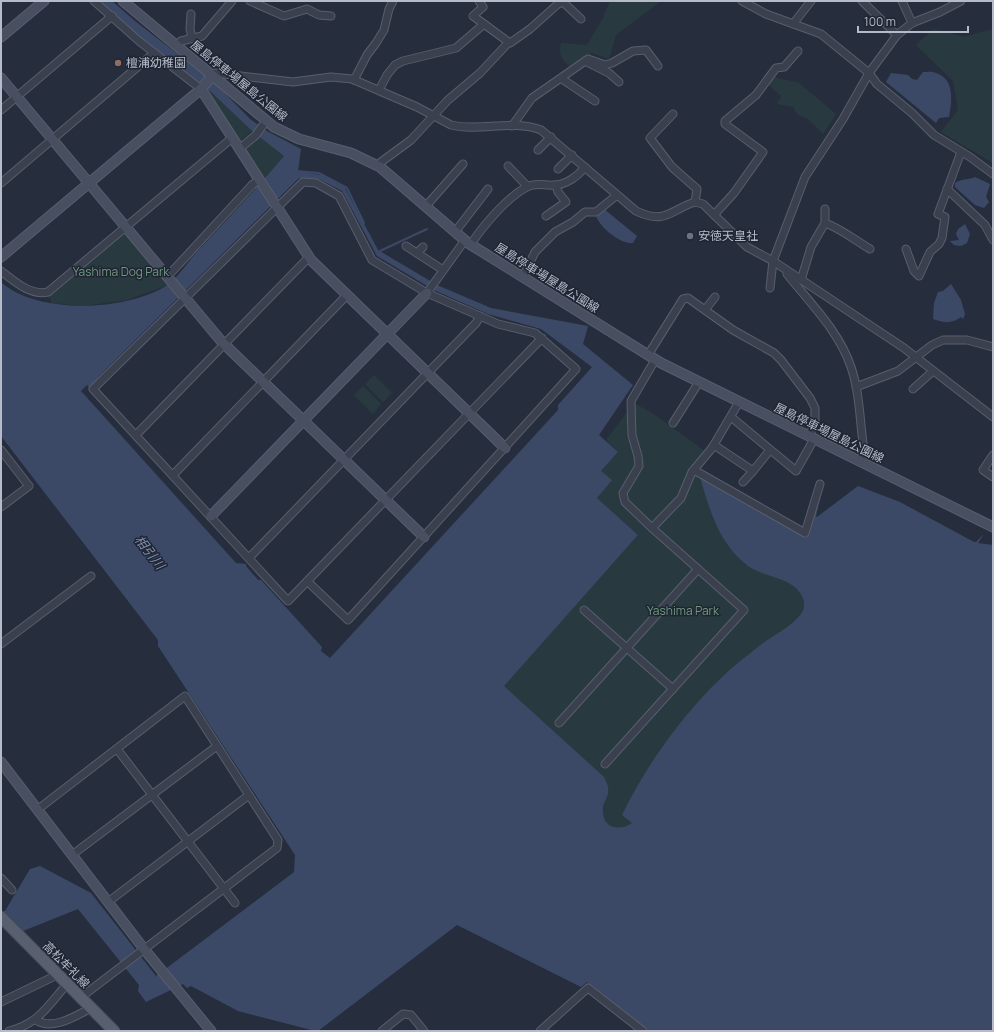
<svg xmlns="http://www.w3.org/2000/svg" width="994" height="1032" viewBox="0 0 994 1032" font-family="Manrope,'Noto Sans JP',sans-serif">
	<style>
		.green { fill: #283a3f }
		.water { fill: #3c4966; fill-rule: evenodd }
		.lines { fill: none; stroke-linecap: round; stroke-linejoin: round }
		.stream { stroke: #3c4966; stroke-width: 2 }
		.street-casing { stroke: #585e6c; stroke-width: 9 }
		.secondary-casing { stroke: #585e6c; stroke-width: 11 }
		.primary-casing { stroke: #434957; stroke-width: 13 }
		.street { stroke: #3a404e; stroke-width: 7 }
		.secondary { stroke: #484f61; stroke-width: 9 }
		.primary { stroke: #585f6e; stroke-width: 11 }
		.education-dot { fill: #8d6e63; stroke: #1f2533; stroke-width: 1.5 }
		.worship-dot { fill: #6b7280; stroke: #1f2533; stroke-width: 1.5 }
		.labels { text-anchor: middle; stroke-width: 3; stroke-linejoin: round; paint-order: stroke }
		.poi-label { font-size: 12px; fill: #b6bbc9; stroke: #1f2533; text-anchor: start }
		.street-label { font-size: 12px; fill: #b6bbc9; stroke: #1f2533 }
		.park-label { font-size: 12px; fill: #6f997d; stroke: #1f2533 }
		.water-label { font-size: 13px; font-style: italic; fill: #7f8eaf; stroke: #1f2533 }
	</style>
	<rect width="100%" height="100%" fill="#262e3e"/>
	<!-- green -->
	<g class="green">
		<path d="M610,1H661L616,35L609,59L592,53L571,68C562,60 558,55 561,43L587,45L602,20Z"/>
		<path d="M934,29L964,37L993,29V163L941,132L958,110L953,81L916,45Z"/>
		<path d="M774,77L799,83L836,114L823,134L807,118L798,115L793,107L777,104L781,96L769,85Z"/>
		<path d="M212,93L252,131L240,141L209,95Z"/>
		<path d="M260,136L284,156L264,179L245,149Z"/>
		<path d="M121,235H126L168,285L127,300L83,306L51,303V299L46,296Z"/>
		<path d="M374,375L392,393L383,402L365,384Z"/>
		<path d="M363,386L381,404L373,414L354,395Z"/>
		<path d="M634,403L655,415L706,452L695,472L709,484L796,575L810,611L633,824L619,830L607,825L502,686L638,535L597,498L601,471L618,452L606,440Z"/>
	</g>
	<!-- water -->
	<g class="water">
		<path d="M98,1H112L135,21L215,83L250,119L267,131L301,149L298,171L322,175L345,188L378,250L437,285L491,308L588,326L583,344L633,385L599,435L618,452L601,471L612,480L597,498L638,535L504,686L604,777C615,798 601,798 603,813C604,829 621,831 632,823L622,815C648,761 693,700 739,662C747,656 755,649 763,643C776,634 792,626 801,614C805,609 805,602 802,596C793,577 765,578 748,566C719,544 710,511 700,477L805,536L820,485L823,486L816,516L817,517L858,486L900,502L974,542H976L984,534L978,543L993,545V1031H649L587,982L581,987L457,925L318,1031H315L238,1011L191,986L187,988L183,984L146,1002L138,991L139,985L78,909L23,931L16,925L1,924V911H5L30,869L40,866L91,893L156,976L294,872L295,855L158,646V640L1,436V282C37,315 126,311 166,286C176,280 188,262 196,253C226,221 256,189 284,156L252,131L212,93L150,46ZM299,178L319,179L342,191L377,256L434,290L488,314L541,329L592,367L558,405V410L330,658L321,651L322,647L261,580H258L246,566V564L236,563L81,391L87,385L90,388L100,375Z"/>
		<path d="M923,72C926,72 932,71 936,73C955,79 952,102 949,117L939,118L936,123L886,82L891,73L908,75L912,79L917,80Z"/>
		<path d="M975,177L990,184L986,197L989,202L984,208L975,205L955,187V183C962,178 970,180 975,177Z"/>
		<path d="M604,209L637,236L633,243C621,245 598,226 596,215Z"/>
		<path d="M965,224L970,234L967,243L961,246L954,245L950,241L959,240L956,234L958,229Z"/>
		<path d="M951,284L961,300L965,314L963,319L961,317C952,324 944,323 933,319L934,303L938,292L943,291Z"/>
	</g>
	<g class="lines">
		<!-- stream -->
		<g class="stream">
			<path d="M296,171L319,173L347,188L364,223"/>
			<path d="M380,251L427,229"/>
		</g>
		<defs>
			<g id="street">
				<path d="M94,1L139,41L201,89"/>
				<path d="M250,1L284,16L307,9L319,15L331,16"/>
				<path d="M479,1L483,7L473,16L484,24"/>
				<path d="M742,1L766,14L821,34L869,73L877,84L912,113L934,135L970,157L993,174"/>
				<path d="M862,1L897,35"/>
				<path d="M902,1L912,23"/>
				<path d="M563,2L581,19"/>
				<path d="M191,14L190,29L192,38"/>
				<path d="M793,24L811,1"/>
				<path d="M177,46L181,41L202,36L232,1"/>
				<path d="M585,61L609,73L619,82"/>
				<path d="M212,76L215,73L293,82L331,77L352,79L417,107L451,125C480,132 513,119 541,130L636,211C666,225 670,210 695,202L703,204L747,247L773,261L904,348L993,417"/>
				<path d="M562,79L595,101"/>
				<path d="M354,80L367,55L376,43L384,30L389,9L393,1"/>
				<path d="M379,90L387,75L395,65L403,61L456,48L484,24L510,43L530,29L558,4L565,1"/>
				<path d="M1,110L112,16"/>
				<path d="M673,114L650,138L672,167L697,189L695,202"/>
				<path d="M512,126L532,98L588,59L605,65L612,63L633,51L646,50L658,66"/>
				<path d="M239,149L256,135L266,121"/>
				<path d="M538,150L551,137"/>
				<path d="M378,166L381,162L411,140L448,100L480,73L508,43"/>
				<path d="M508,166L527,186"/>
				<path d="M558,169L572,155"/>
				<path d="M1,183L154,53"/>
				<path d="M947,189L985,225L993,240"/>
				<path d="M426,206L463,164"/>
				<path d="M714,215L734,193L763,152L725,124V121L756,95L776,68L784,67L798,51"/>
				<path d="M546,216L566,202L558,192L556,185"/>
				<path d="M825,223C840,228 856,241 870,249"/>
				<path d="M455,232L488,189"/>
				<path d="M471,244C483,226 507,197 527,187C536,182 545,186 554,185C566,185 578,176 585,167"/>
				<path d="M406,246L443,270"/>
				<path d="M906,249L914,271L919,276L930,252L939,244L942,238L945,217L938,214L961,152"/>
				<path d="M417,253L423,247"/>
				<path d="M1,271C14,281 30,296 48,292L232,138"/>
				<path d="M787,274C810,303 839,331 851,367C860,393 860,424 864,452L860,462"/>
				<path d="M167,277L252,185L259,180"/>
				<path d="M523,277L535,252L555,232L573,222L585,212H596L617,195"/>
				<path d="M801,280L811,247L825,223V209"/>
				<path d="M770,288L773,261L805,177L843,119L869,73L897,35L912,23L940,12L961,1"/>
				<path d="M427,293L465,240"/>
				<path d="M705,310L715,297"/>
				<path d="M648,355L683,299L688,298L733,330L774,353L781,360L810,398L815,408V423L809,436"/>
				<path d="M856,387L898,371L932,345L943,340H967L993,347"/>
				<path d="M913,389L933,371"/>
				<path d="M731,417L796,471L814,439"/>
				<path d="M673,423L699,382"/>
				<path d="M136,435L309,257"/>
				<path d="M714,445L753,471L770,450"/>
				<path d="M1,450L29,486L1,507"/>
				<path d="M993,455L983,470L993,477"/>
				<path d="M694,470L805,533L820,484"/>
				<path d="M173,475L347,295"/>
				<path d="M743,482L753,471"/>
				<path d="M652,528L625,502L623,493L639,466L638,456L632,435L631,401L655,360"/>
				<path d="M249,558L476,323L480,316"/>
				<path d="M307,581L348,620L576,369L535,333L498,324L427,293L372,260L339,196L316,183L303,182L93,389L288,601L542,338"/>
				<path d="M584,610L673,689"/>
				<path d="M1,644L91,576"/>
				<path d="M559,723L698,569"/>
				<path d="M117,749L235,903"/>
				<path d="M605,764L744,610L652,528L681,498L692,472L712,448L739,402"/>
				<path d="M37,810L185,696L278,840L277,848L80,998"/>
				<path d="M72,855L217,746"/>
				<path d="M1,878L12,890"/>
				<path d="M108,902L249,795"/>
				<path d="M1,1002L57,975"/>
				<path d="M36,1020C52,1031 76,1016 91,1008"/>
				<path d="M9,1031C38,1024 48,1006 67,984"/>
				<path d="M382,1031L403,1014L411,1015L424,1031"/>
				<path d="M540,1031L588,988L643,1031"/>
			</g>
			<g id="secondary">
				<path d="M123,1L274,127L299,139L351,153L380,167L468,243L661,363L993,527"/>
				<path d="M1,37L44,1"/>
				<path d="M1,78L222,342L424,537"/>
				<path d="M201,89L311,260L505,448"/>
				<path d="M1,257L201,89L212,76"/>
				<path d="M211,516L427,293"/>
				<path d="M1,762L144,949L211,1031"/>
			</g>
			<path id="primary" d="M1,917L114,1031"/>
		</defs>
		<!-- street casing -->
		<use href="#street" class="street-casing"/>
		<!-- secondary casing -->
		<use href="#secondary" class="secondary-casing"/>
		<!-- primary casing -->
		<use href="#primary" class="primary-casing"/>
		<!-- street -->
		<use href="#street" class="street"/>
		<!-- secondary -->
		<use href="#secondary" class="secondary"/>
		<!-- primary -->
		<use href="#primary" class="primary"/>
	</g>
	<!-- markers -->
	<circle class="education-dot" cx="118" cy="63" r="4"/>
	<circle class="worship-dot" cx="690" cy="236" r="4"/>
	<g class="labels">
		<!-- poi labels -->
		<g class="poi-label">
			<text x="126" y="67">檀浦幼稚園</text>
			<text x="698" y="240">安徳天皇社</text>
		</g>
		<!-- street labels -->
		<g class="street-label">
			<text transform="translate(239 81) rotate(39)" y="4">屋島停車場屋島公園線</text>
			<text transform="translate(547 278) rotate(32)" y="4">屋島停車場屋島公園線</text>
			<text transform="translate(829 433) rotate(26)" y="4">屋島停車場屋島公園線</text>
			<text transform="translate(66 965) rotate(45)" y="4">高松牟礼線</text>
		</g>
		<!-- park labels -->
		<g class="park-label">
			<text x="121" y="276">Yashima Dog Park</text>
			<text x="683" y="615">Yashima Park</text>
		</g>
		<!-- water labels -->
		<g class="water-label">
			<text transform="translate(150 552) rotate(52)" y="5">相引川</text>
		</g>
	</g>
	<!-- border -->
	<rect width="994" height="1032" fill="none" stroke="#b6bbc9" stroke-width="4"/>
	<!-- scale -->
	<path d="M858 26v6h110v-6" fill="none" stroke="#b6bbc9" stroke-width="2"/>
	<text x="864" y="26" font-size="12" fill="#b6bbc9" stroke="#1f2533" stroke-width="3" paint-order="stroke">100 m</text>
</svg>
